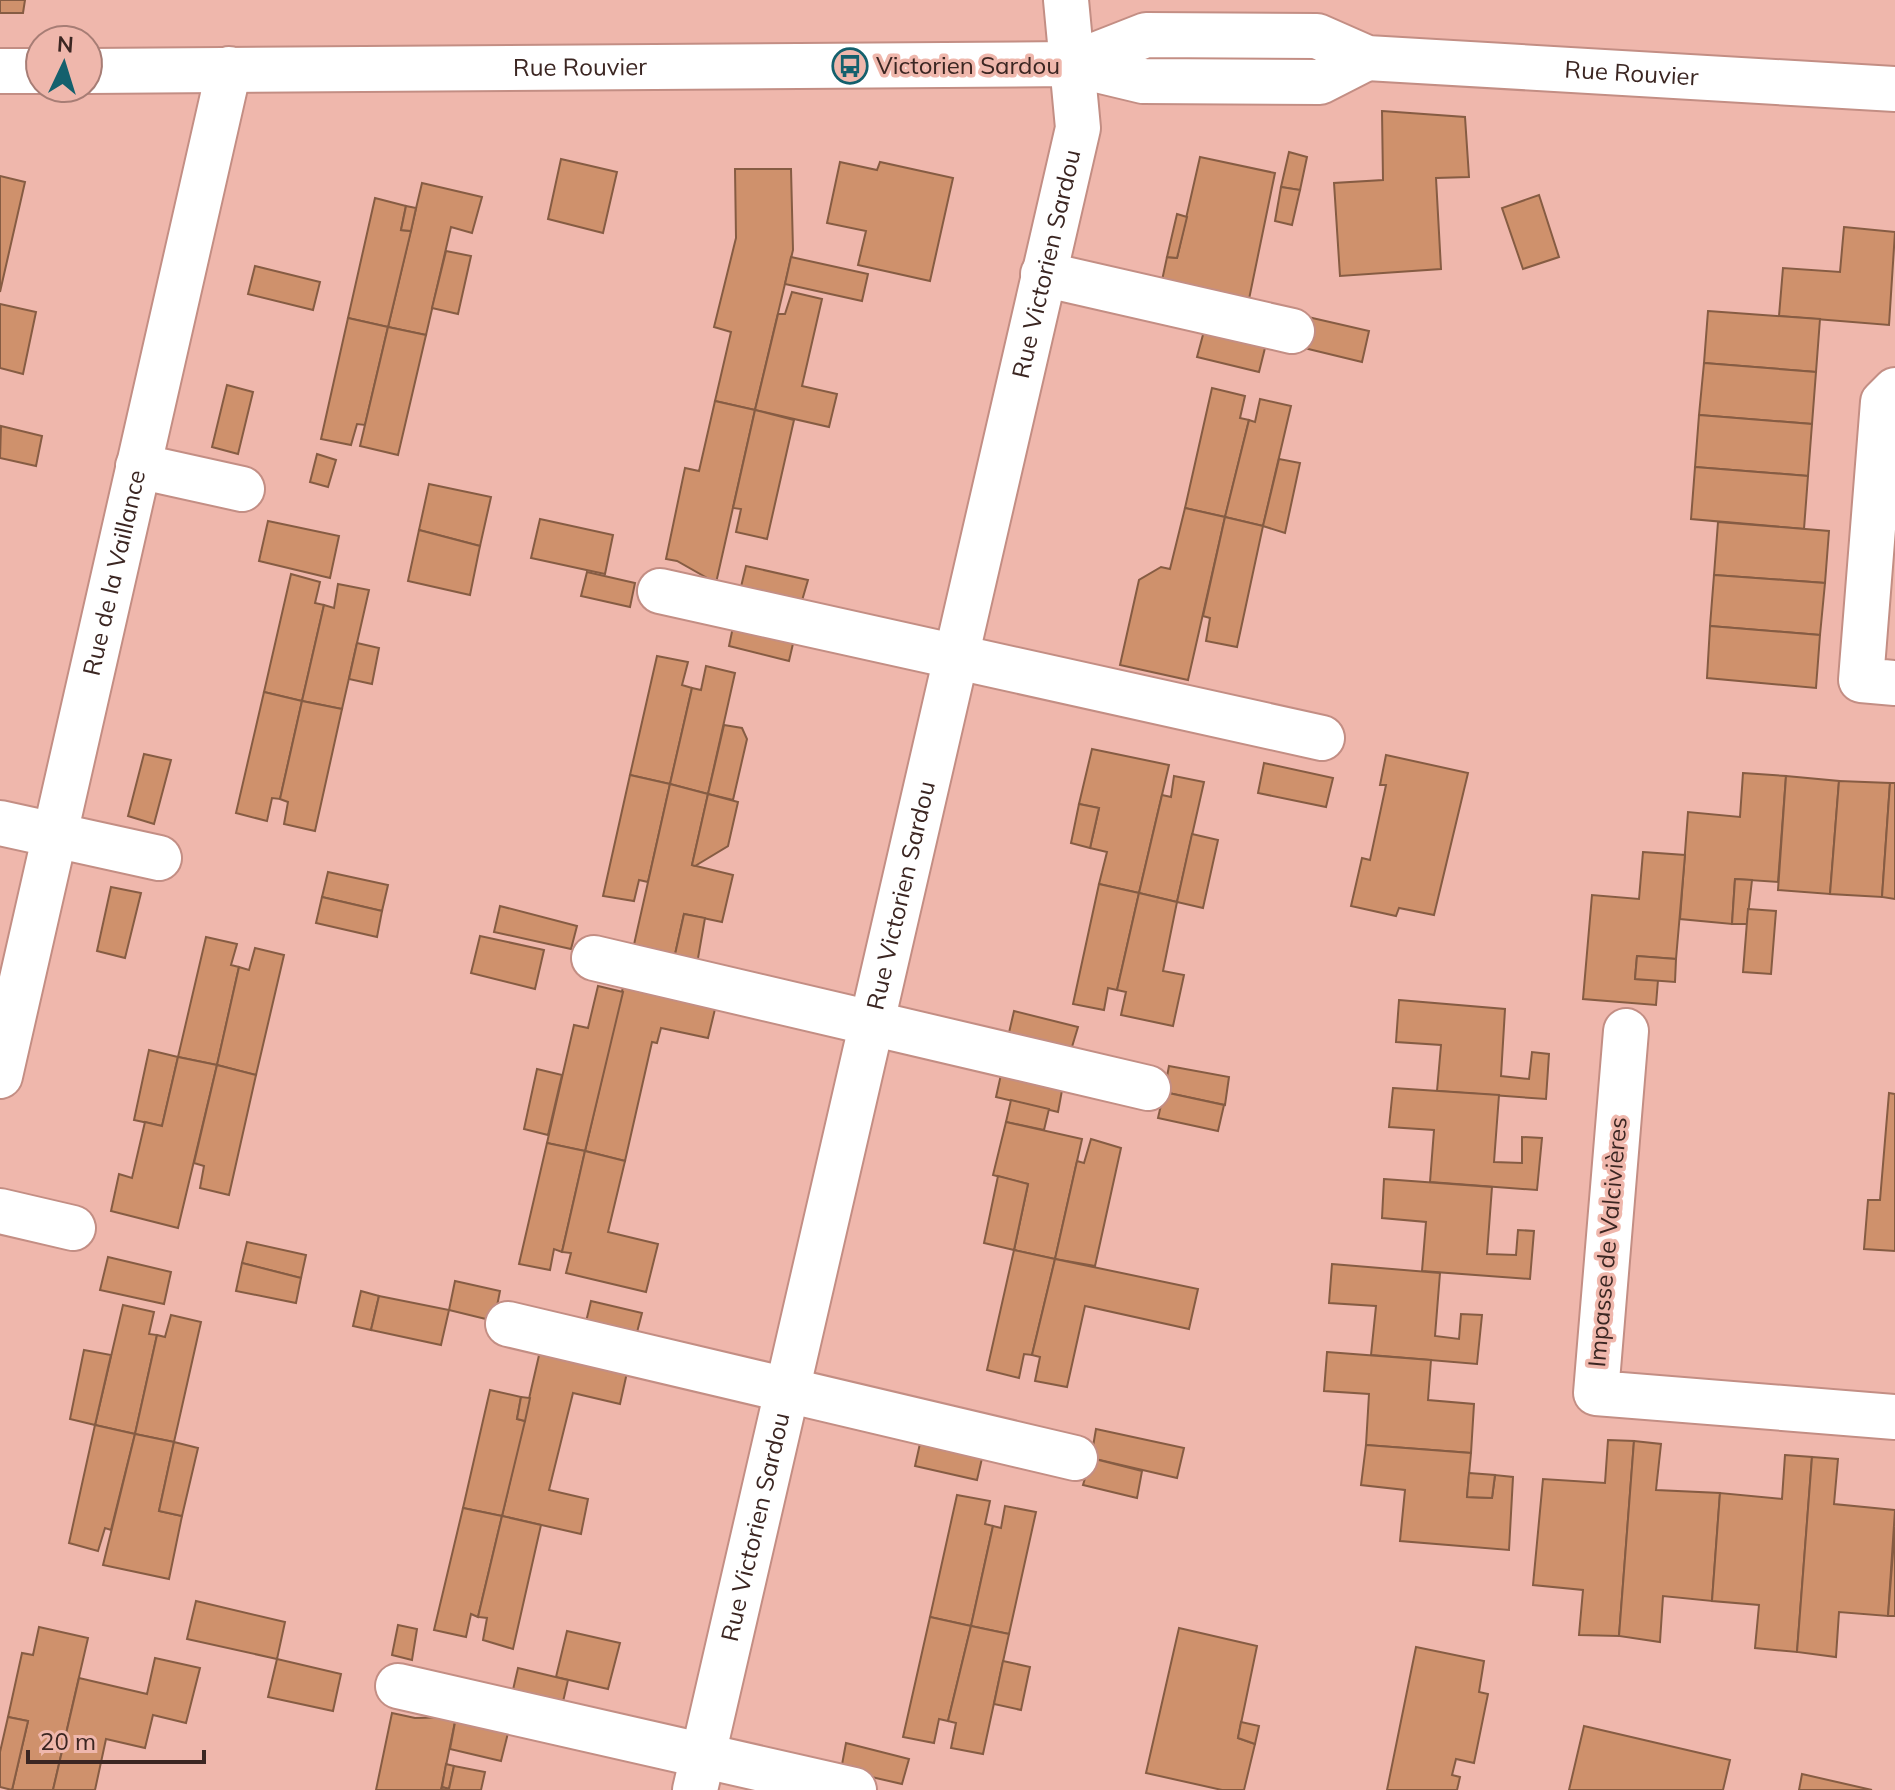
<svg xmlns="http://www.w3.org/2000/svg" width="1895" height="1790" viewBox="0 0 1895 1790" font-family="Mulish,sans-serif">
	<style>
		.building { fill: #cf916c; stroke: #865c43; stroke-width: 2 }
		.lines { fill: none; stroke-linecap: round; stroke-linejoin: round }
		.minor-casing { stroke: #c38e84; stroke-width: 48 }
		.minor { stroke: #fff; stroke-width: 44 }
		.labels { text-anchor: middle; stroke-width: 7; stroke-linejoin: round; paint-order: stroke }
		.street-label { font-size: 24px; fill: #3b2622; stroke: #efb7ac }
		.poi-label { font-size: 24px; fill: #3b2622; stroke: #efb7ac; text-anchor: start }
	</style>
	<rect width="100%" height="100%" fill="#efb7ac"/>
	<!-- building -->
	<g class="building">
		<path d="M0,0H25L23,13H0Z"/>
		<path d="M1382,111L1465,117L1469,177L1436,178L1441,269L1340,276L1334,183L1383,180Z"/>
		<path d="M1289,152L1307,157L1300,190L1281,187Z"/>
		<path d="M1200,157L1275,173L1248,304L1161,285L1167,257L1177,258Z"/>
		<path d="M561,159L617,172L603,233L548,219Z"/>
		<path d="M840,162L877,170L880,162L953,178L930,281L858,265L866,231L827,223Z"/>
		<path d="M735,169H791L793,250L755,410L715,401L731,332L714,327L736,238Z"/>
		<path d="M0,176L25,182L0,292Z"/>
		<path d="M422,183L482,197L472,233L451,227L426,335L388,327Z"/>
		<path d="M1281,187L1300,190L1292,225L1275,221Z"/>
		<path d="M1539,195L1559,257L1523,269L1502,208Z"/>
		<path d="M375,198L406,206L401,230L411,231L388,327L348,318Z"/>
		<path d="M406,206L416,208L411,231L401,230Z"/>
		<path d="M1177,214L1187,217L1177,258L1167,257Z"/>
		<path d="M1844,227L1895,232L1889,325L1779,316L1783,268L1840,272Z"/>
		<path d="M446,251L471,256L458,314L432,308Z"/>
		<path d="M791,257L868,274L862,301L785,284Z"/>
		<path d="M255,266L320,282L313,310L248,294Z"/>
		<path d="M792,292L822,299L802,386L837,394L829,427L755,410L778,314H785Z"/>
		<path d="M0,304L36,312L23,374L0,368Z"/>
		<path d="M1708,311L1820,319L1816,372L1704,363Z"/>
		<path d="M1308,317L1369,331L1362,362L1300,347Z"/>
		<path d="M348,318L388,327L365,425L357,424L351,445L321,439Z"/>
		<path d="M388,327L426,335L398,455L360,446Z"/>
		<path d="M1204,331L1266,344L1259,372L1197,357Z"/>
		<path d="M1704,363L1816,372L1812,424L1699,415Z"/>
		<path d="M227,385L253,392L238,454L212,447Z"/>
		<path d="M1212,388L1245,396L1240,418L1249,420L1225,517L1185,508Z"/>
		<path d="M1260,399L1291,406L1263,526L1225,517L1249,420L1255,422Z"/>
		<path d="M715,401L755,410L716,583L677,561L666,559L685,468L699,471Z"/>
		<path d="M755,410L794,420L767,539L736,532L741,509L733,508Z"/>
		<path d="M1699,415L1812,424L1808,476L1695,467Z"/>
		<path d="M1,426L42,436L36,466L0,458Z"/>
		<path d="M317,454L336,460L328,487L310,482Z"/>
		<path d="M1279,459L1300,463L1285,533L1263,526Z"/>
		<path d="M1695,467L1808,476L1804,529L1691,519Z"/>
		<path d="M429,484L491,497L480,546L419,530Z"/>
		<path d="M1185,508L1225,517L1188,680L1120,665L1139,580L1161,567L1170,569Z"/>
		<path d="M1225,517L1263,526L1237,647L1206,641L1210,618L1203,616Z"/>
		<path d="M540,519L613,535L605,574L531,558Z"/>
		<path d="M268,521L339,536L330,578L259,561Z"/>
		<path d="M1718,522L1829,531L1825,583L1714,575Z"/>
		<path d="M419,530L480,546L470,595L408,581Z"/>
		<path d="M746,566L808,580L801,604L740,591Z"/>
		<path d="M587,572L635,583L630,607L581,596Z"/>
		<path d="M291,574L320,582L315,603L324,605L302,701L264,692Z"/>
		<path d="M1714,575L1825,583L1820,635L1710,626Z"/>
		<path d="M338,584L369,590L342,709L302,701L324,605L334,608Z"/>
		<path d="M734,622L795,635L789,661L729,646Z"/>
		<path d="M1710,626L1820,635L1816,688L1707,678Z"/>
		<path d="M357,643L379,648L372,684L349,679Z"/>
		<path d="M657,656L688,662L682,685L692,688L670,784L630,775Z"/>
		<path d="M706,666L735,673L708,794L670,784L692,688L701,690Z"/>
		<path d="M264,692L302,701L280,799L272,798L267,821L236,813Z"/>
		<path d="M302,701L342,709L315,831L284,824L288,802L280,799Z"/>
		<path d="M724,725L742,728L747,739L733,800L708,794Z"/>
		<path d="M1092,749L1169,765L1139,893L1099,884L1107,852L1090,848L1099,808L1079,804Z"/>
		<path d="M144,754L171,760L154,824L128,816Z"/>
		<path d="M1386,755L1468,773L1434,915L1399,908L1396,916L1351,906L1362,858L1370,860L1386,785H1380Z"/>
		<path d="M1264,763L1333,778L1326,807L1258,793Z"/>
		<path d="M1743,773L1786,776L1778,882L1735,879L1732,924L1680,919L1688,812L1740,817Z"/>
		<path d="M630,775L670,784L648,882L639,880L634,901L603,896Z"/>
		<path d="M1174,776L1204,782L1177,902L1139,893L1162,795L1171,797Z"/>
		<path d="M1786,776L1839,781L1830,894L1778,890Z"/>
		<path d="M1839,781L1890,783L1882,897L1830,894Z"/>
		<path d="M1890,783H1895V899L1882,897Z"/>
		<path d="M670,784L708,794L692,865L733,875L722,922L684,914L674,959L633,949Z"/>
		<path d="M708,794L738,802L728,846L695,866L692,865Z"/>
		<path d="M1079,804L1099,808L1090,848L1071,843Z"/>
		<path d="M1192,834L1218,840L1203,908L1177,902Z"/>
		<path d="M1643,852L1685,855L1676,959L1637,956L1635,979L1658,980L1656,1005L1583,999L1592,895L1639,899Z"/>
		<path d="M328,872L388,885L382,911L322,897Z"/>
		<path d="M1735,879L1752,880L1747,924H1732Z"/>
		<path d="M1099,884L1139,893L1117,990L1108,988L1104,1010L1073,1004Z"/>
		<path d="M111,887L141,893L125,958L97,951Z"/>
		<path d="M1139,893L1177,902L1163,971L1184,975L1173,1026L1121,1015L1126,992L1117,990Z"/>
		<path d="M322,897L382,911L377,937L316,923Z"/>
		<path d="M500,906L577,926L571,949L494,932Z"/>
		<path d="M1748,909L1776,911L1771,974L1743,972Z"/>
		<path d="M684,914L705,918L697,964L674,959Z"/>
		<path d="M480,936L544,950L535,989L471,973Z"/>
		<path d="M206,937L237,944L231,965L239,967L217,1065L178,1057Z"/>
		<path d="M255,948L284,955L256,1075L217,1065L239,967L249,970Z"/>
		<path d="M1637,956L1676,959L1675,982L1635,979Z"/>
		<path d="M624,983L716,1005L708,1038L661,1028L657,1043L652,1042L625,1161L585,1151Z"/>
		<path d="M598,986L623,992L585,1151L547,1143L574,1025L588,1028Z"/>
		<path d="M1399,1000L1505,1009L1501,1076L1529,1079L1532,1052L1549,1054L1546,1099L1437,1091L1441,1045L1396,1042Z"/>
		<path d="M1014,1011L1078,1027L1071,1050L1008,1037Z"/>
		<path d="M149,1050L178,1057L162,1126L134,1120Z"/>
		<path d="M178,1057L217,1065L178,1228L111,1211L119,1174L132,1178L145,1122L162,1126Z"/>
		<path d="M217,1065L256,1075L229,1195L200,1188L204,1166L194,1163Z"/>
		<path d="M1169,1066L1229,1077L1225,1105L1164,1092Z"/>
		<path d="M537,1069L562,1075L548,1135L524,1129Z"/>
		<path d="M1002,1070L1063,1085L1058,1112L996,1097Z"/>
		<path d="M1393,1088L1499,1095L1494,1162L1522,1163V1137L1542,1138L1537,1190L1430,1182L1434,1130L1389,1127Z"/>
		<path d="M1164,1092L1224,1105L1218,1131L1158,1118Z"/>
		<path d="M1889,1093L1895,1094V1251L1864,1249L1868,1200H1880Z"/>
		<path d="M1011,1100L1049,1109L1044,1130L1006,1122Z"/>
		<path d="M1006,1122L1082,1139L1055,1259L1014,1250L1028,1184L993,1175Z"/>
		<path d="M1091,1139L1121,1148L1095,1266L1055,1259L1077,1161L1084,1163Z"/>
		<path d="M547,1143L585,1151L562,1252L554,1249L550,1270L519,1264Z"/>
		<path d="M585,1151L625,1161L608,1232L658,1244L646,1292L566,1273L571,1253L562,1252Z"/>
		<path d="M998,1176L1028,1184L1014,1250L984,1243Z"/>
		<path d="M1384,1179L1492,1187L1487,1254L1516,1255L1518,1230L1534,1231L1530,1279L1422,1271L1426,1222L1382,1218Z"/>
		<path d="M247,1242L306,1255L301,1278L242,1263Z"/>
		<path d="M1014,1250L1055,1259L1032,1355L1024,1354L1019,1378L987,1370Z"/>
		<path d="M108,1257L171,1272L164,1304L100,1290Z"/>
		<path d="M1055,1259L1198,1289L1189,1329L1085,1306L1067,1387L1035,1381L1040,1357L1032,1355Z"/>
		<path d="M242,1263L301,1278L296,1303L236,1291Z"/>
		<path d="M1332,1264L1440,1273L1435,1336L1459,1339L1461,1314L1482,1315L1477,1364L1371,1355L1376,1306L1329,1303Z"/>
		<path d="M455,1281L500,1291L494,1321L449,1310Z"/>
		<path d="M361,1291L379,1296L371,1330L353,1326Z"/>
		<path d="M379,1296L449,1310L441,1345L371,1330Z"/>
		<path d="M591,1301L642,1313L636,1336L585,1326Z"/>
		<path d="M123,1305L154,1312L149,1334L157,1335L135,1434L95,1425Z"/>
		<path d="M171,1315L201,1322L174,1442L135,1434L157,1335L165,1337Z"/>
		<path d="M84,1350L111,1355L95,1425L70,1419Z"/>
		<path d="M540,1351L628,1368L620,1404L573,1393L549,1490L588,1499L581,1534L502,1516Z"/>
		<path d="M1327,1352L1431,1360L1428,1400L1474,1404L1471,1453L1366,1445L1369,1394L1324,1391Z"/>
		<path d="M490,1390L521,1397L517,1419L525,1421L502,1516L463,1508Z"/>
		<path d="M521,1397L530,1398L525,1421L517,1419Z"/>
		<path d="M95,1425L135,1434L111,1530L105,1528L98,1551L69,1543Z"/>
		<path d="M1096,1429L1184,1448L1177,1478L1091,1458Z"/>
		<path d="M135,1434L174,1442L159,1511L182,1516L169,1579L103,1565Z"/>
		<path d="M921,1439L983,1454L977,1480L915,1466Z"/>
		<path d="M1608,1440L1634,1441L1619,1636L1579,1635L1583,1590L1533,1585L1543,1479L1605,1483Z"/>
		<path d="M1634,1441L1661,1444L1656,1490L1720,1493L1712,1601L1663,1596L1660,1642L1619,1636Z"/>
		<path d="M174,1442L198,1448L182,1516L159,1511Z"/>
		<path d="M1366,1445L1471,1453L1467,1497L1492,1498L1495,1475L1513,1477L1509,1550L1400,1541L1405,1490L1361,1485Z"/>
		<path d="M1785,1455L1812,1457L1797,1652L1755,1648L1759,1605L1712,1601L1720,1493L1782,1499Z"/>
		<path d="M1812,1457L1838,1459L1834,1504L1895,1510L1888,1616L1839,1612L1836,1657L1797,1652Z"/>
		<path d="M1091,1458L1142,1471L1137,1498L1083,1485Z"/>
		<path d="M1469,1473L1495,1475L1492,1498L1467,1497Z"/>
		<path d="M957,1495L990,1501L985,1524L993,1526L971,1626L930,1617Z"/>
		<path d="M1005,1506L1036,1512L1009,1634L971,1626L993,1526L1001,1528Z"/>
		<path d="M463,1508L502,1516L478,1617L471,1614L466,1637L434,1630Z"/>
		<path d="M502,1516L541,1525L513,1649L483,1640L487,1618L478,1617Z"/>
		<path d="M1895,1527V1616H1888Z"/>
		<path d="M196,1601L285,1622L277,1659L187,1639Z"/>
		<path d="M930,1617L971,1626L948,1721L939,1719L934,1743L903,1737Z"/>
		<path d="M398,1625L417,1629L412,1660L392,1655Z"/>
		<path d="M971,1626L1009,1634L983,1754L951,1748L956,1723L948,1721Z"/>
		<path d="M39,1627L88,1638L53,1790H12L28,1721L8,1717L22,1653L33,1655Z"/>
		<path d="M1179,1628L1257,1646L1238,1738L1255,1744L1244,1790H1222L1146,1773Z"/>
		<path d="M567,1631L620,1643L608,1689L556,1677Z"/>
		<path d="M1416,1647L1484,1661L1479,1692L1488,1694L1474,1763L1456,1759L1452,1775L1460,1777L1457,1790H1387Z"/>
		<path d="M155,1658L200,1668L186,1723L153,1715L145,1748L106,1739L95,1790H53L79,1678L147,1694Z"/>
		<path d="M277,1659L341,1674L333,1711L268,1697Z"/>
		<path d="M1003,1661L1030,1667L1021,1710L994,1704Z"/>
		<path d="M518,1668L568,1680L562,1706L512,1694Z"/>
		<path d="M392,1713L415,1718L456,1717L441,1790H376Z"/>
		<path d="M8,1717L28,1721L12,1790L0,1787V1752Z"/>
		<path d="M456,1717L509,1729L501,1761L450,1749Z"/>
		<path d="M1241,1722L1259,1726L1255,1744L1238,1738Z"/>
		<path d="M1584,1726L1730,1760L1723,1790H1569Z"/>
		<path d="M846,1743L909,1759L902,1784L841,1770Z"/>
		<path d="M446,1764L454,1766L449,1789L442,1787Z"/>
		<path d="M454,1766L485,1772L481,1790H441L442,1787L449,1789Z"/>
		<path d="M1802,1774L1872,1790H1799Z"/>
	</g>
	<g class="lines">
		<defs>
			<g id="minor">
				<path id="s1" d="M1072,64L1146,35L1317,36L1367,58L1895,89"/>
				<path d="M0,71H40"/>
				<path id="s2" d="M88,71L1072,64L1143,81L1320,82L1367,58"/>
				<path d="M1043,274L1292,331"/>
				<path d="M1895,390L1883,402L1861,680L1895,683"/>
				<path d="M138,466L242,489"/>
				<path d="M660,591L1322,738"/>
				<path d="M0,823L159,858"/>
				<path d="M594,958L1148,1088"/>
				<path d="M1626,1031L1596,1393L1895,1417"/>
				<path id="s3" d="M0,1076L229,69"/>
				<path d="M0,1211L73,1228"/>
				<path d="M508,1324L1075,1458"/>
				<path d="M398,1686L854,1790"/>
				<path id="s4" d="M695,1790L1078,128L1066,0"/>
			</g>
		</defs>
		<!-- minor casing -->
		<use href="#minor" class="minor-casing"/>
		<!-- minor -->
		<use href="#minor" class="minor"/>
	</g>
	<!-- icons -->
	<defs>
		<symbol id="bus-ring" viewBox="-11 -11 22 22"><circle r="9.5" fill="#efb7ac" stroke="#14606d" stroke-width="1.5"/><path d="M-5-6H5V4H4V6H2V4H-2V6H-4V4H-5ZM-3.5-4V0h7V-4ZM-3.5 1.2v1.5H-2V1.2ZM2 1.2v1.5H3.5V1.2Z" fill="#14606d"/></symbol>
	</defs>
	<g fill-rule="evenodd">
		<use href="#bus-ring" x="830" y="46" width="40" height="40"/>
	</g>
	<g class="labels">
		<!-- street labels -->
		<g class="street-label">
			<text dy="8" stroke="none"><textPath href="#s2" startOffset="492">Rue Rouvier</textPath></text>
			<text dy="8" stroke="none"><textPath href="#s1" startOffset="570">Rue Rouvier</textPath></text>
			<text dy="8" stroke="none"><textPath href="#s4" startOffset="1566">Rue Victorien Sardou</textPath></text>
			<text dy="8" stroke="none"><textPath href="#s3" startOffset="516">Rue de la Vaillance</textPath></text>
			<text dy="8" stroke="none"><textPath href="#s4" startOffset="918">Rue Victorien Sardou</textPath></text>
			<text transform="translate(1608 1242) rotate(-85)" y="8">Impasse de Valcivières</text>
			<text dy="8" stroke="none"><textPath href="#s4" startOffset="270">Rue Victorien Sardou</textPath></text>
		</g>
		<!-- poi labels -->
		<g class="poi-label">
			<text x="876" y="74">Victorien Sardou</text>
		</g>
	</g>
	<!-- north arrow -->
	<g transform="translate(64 64) rotate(4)"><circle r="38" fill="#efb7ac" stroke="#a77d75" stroke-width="2"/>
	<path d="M0-6L14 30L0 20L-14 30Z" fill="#14606d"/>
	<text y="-12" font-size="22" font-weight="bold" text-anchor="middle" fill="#3b2622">N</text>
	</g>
	<!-- scale -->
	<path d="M28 1750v12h176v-12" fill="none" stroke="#3b2622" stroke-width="4"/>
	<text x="40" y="1750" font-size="24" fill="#3b2622" stroke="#efb7ac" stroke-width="6" paint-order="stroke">20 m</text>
</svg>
